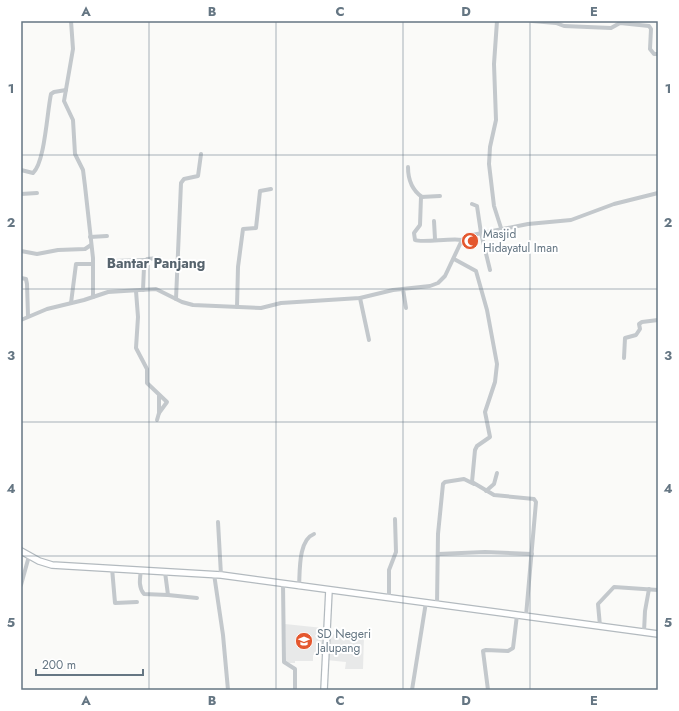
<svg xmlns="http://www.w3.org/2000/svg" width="679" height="711" viewBox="0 0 679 711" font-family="Jost,sans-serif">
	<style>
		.built { fill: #e8e9e9 }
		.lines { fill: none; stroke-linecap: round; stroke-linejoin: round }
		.secondary-casing { stroke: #b3babf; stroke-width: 8 }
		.street { stroke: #c3c8cc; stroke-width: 4 }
		.secondary { stroke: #fff; stroke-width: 5.5 }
		.grid { fill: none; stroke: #657683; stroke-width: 1; stroke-opacity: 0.55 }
		.labels { text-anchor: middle; stroke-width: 4; stroke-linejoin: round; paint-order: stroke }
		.poi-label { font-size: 12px; fill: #657683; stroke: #fff; text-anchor: start }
		.quarter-label { font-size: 14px; font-weight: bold; fill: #57646e; stroke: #fff }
		.neatline { fill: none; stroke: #657683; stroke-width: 1.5 }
		.grid-label { font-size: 13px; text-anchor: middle; font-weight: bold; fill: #657683 }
	</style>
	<rect width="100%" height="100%" fill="#fafaf8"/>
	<!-- built -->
	<g class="built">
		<path d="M285,624L323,628L322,655H313V661H295V663H286Z"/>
		<path d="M328,634L364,636L363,669H345L346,662L326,660Z"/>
	</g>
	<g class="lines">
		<defs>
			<g id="secondary">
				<path d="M21,551L39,561L52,565L221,575L658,634"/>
				<path d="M324,690L329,590"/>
			</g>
		</defs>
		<!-- secondary casing -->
		<use href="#secondary" class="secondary-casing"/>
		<!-- street -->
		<g class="street">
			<path d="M71,21L73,49L64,101L73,120L75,154L83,170L85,186L93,258V297"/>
			<path d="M497,21L494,64L496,120L490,147L489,164L494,206L501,228"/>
			<path d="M532,21L556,23L564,26L611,28L620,23L649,26L651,29L650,49L654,54H658"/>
			<path d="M408,167C408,178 412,190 422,197"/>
			<path d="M21,170L33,173C45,162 47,112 51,94L54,92L66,90"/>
			<path d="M21,194L37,193"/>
			<path d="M440,196L421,197L420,225L414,233L415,240C422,243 451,238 462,240"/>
			<path d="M472,204L477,206L481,233L490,270"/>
			<path d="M434,221L435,239"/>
			<path d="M90,237L107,236"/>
			<path d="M21,251L37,254L58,250L85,249L91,245"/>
			<path d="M454,259L476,271L487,310L497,364L495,382L485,412L490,437L477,446L475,450L472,482L494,495L534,499L536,502L526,616"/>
			<path d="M113,261L146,260"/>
			<path d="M21,278L26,279L27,284L28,316"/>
			<path d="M403,289L406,308"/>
			<path d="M143,290L144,267L147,259L159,258"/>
			<path d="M136,291L138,317L136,348L147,369V383L167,402L159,413L157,420"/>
			<path d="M360,298L369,340"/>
			<path d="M176,299L181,183L184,179L198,176L201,154"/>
			<path d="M71,303L76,264H92"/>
			<path d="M237,307L238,267L243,229L256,228L260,191L271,189"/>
			<path d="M21,320L47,309L84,300L108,292L156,289L182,302L193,305L261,308L281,303L360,298L393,290L430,286L438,283L445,276L462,240L467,236L528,224L571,220L614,204L658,193"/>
			<path d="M624,358L625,338L636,335L640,329L639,324L642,322L658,320"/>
			<path d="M159,396V413"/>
			<path d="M486,491L494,484L497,473"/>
			<path d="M218,522L221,575"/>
			<path d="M438,554L485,552L532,554"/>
			<path d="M112,568L115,603L137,602"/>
			<path d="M141,570C140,578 138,587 144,594L168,595L165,572"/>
			<path d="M214,574L223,635L228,690"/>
			<path d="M283,584L284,662L295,669V690"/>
			<path d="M21,585L29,556"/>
			<path d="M299,587C300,572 298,540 314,534"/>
			<path d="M168,595L197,598"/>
			<path d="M389,598V570L396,552L395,519"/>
			<path d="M437,604L438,534L443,484L445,482L464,479L474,484"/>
			<path d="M600,626L598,604L614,587L658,590"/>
			<path d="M644,632L645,611L649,589"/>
			<path d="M412,690L426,602"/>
			<path d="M488,690L483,651L486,650L508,651L513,648L517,615"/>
		</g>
		<!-- secondary -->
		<use href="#secondary" class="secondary"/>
	</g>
	<!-- grid -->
	<path class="grid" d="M149,21V690M276,21V690M403,21V690M530,21V690M21,155H658M21,289H658M21,422H658M21,556H658"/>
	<!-- icons -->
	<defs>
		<symbol id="mosque-disc" viewBox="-11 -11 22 22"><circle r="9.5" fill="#e4572e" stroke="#fff"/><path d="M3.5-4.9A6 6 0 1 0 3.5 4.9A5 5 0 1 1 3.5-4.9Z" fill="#fff"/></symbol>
		<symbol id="school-disc" viewBox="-11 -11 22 22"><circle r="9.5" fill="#e4572e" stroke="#fff"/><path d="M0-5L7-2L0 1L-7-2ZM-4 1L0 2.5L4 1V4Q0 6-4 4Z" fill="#fff"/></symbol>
	</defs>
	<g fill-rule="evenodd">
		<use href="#mosque-disc" x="460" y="231" width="20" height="20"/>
		<use href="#school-disc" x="294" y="631" width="20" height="20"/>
	</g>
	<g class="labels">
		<!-- poi labels -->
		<g class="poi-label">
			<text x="483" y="238">Masjid<tspan x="483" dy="14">Hidayatul Iman</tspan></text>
			<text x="317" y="638">SD Negeri<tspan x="317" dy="14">Jalupang</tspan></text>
		</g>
		<!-- quarter labels -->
		<g class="quarter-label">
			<text x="156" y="268">Bantar Panjang</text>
		</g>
	</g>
	<!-- border -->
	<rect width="679" height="711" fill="none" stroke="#ffffff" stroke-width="44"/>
	<!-- scale -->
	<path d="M36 669v6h107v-6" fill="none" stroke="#657683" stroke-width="2"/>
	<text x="42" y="669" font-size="12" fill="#657683" stroke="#ffffff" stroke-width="3" paint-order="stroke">200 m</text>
	<rect x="22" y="22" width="635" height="667" class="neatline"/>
	<g class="grid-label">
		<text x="86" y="16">A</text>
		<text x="212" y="16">B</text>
		<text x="340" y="16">C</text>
		<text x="466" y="16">D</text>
		<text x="594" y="16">E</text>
		<text x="11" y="93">1</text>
		<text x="668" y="93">1</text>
		<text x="11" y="227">2</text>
		<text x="668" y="227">2</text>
		<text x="11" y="360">3</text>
		<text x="668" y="360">3</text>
		<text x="11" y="493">4</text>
		<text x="668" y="493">4</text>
		<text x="11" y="627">5</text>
		<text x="668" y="627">5</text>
		<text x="86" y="705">A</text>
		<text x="212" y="705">B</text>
		<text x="340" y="705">C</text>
		<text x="466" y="705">D</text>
		<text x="594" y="705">E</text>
	</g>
</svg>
